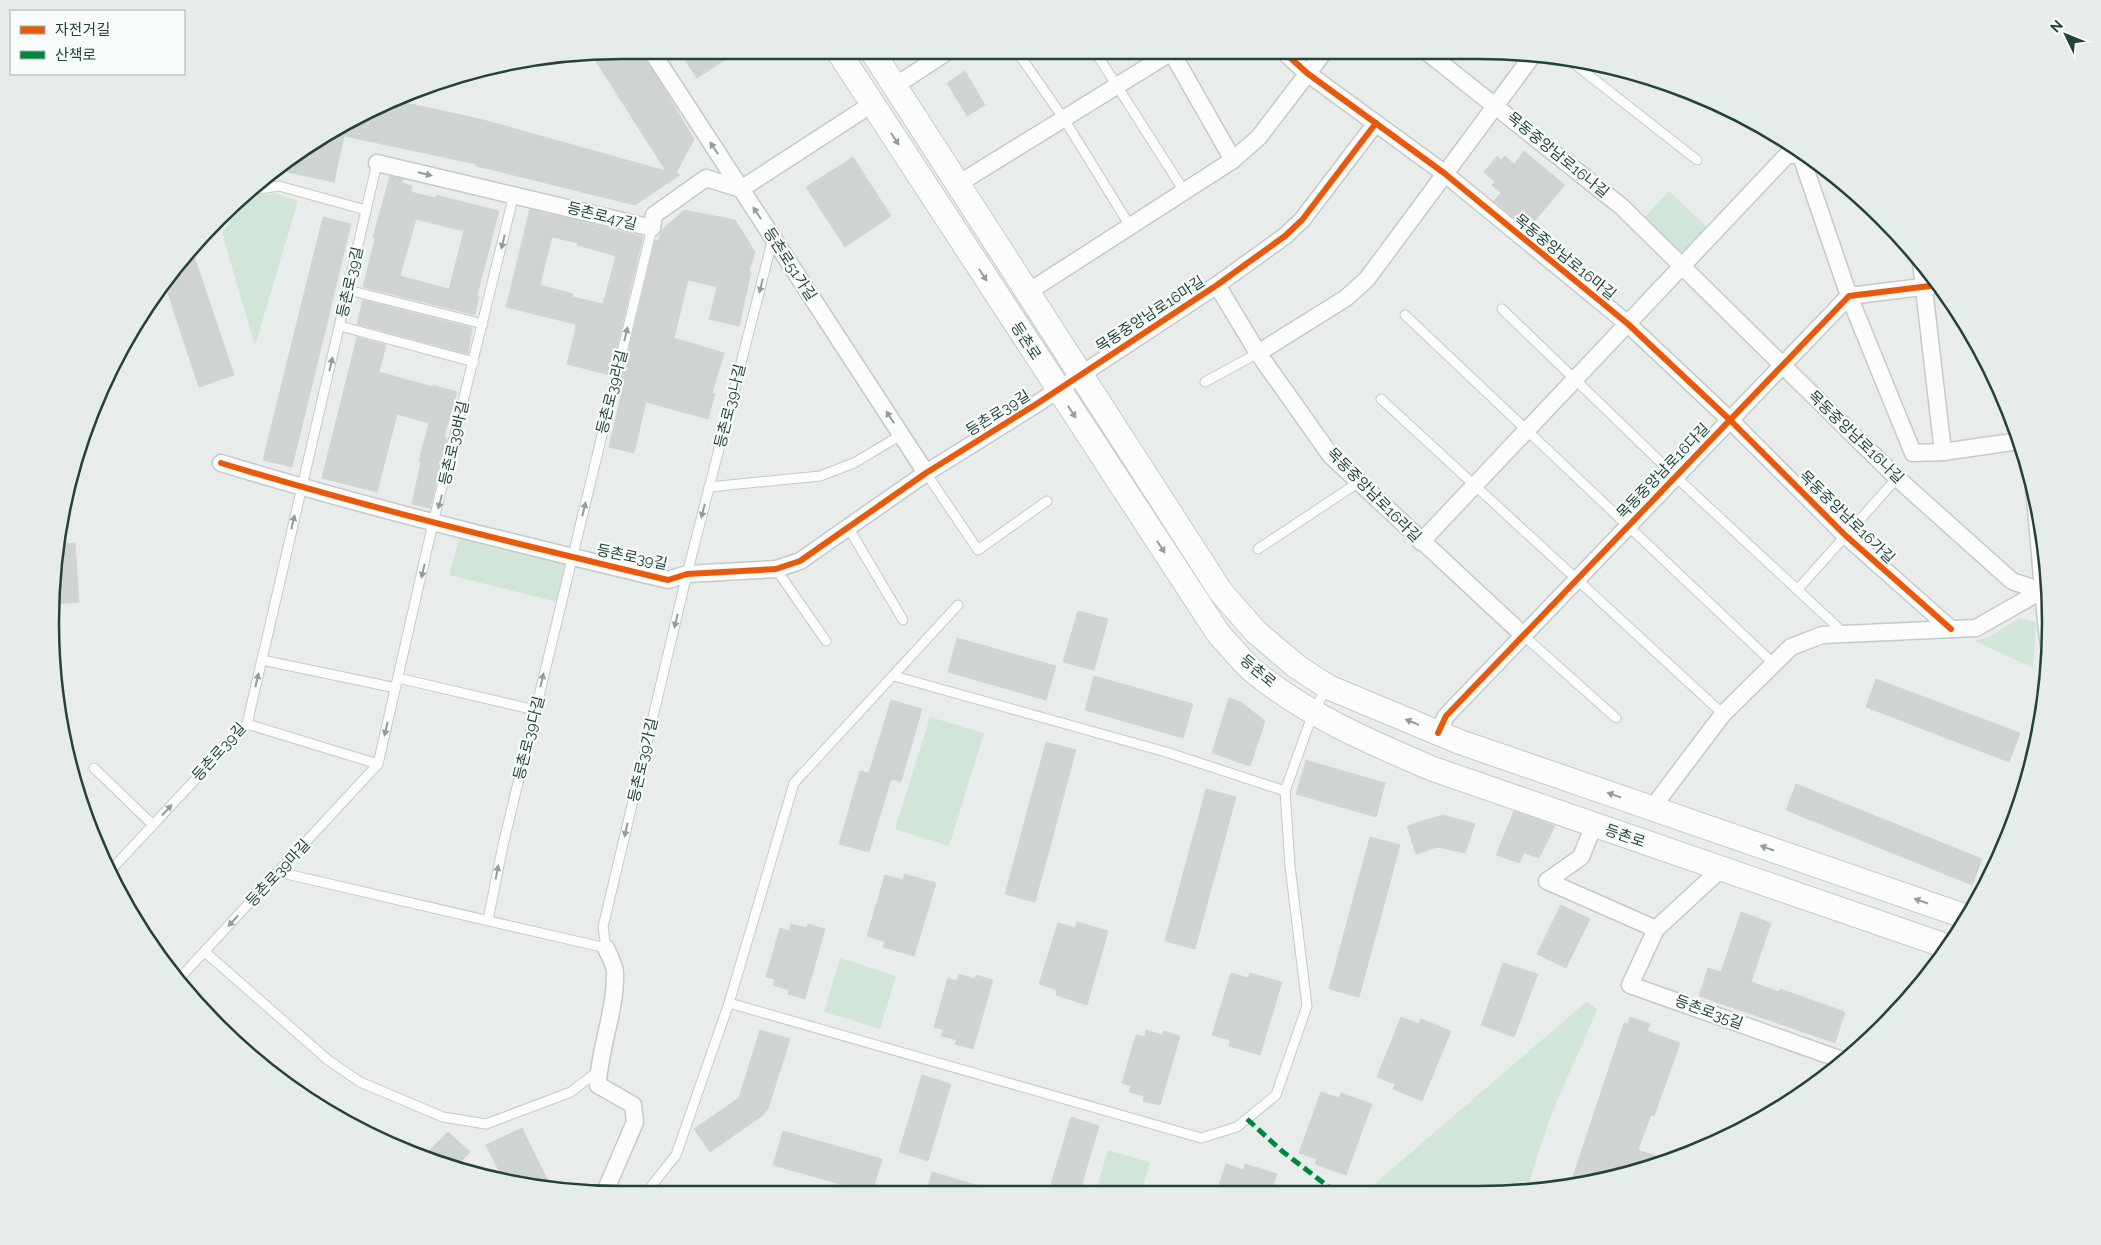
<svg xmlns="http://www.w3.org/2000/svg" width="2101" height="1245" viewBox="0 0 2101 1245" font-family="Raleway,'Noto Sans KR',sans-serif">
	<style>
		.green { fill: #d1e6d8 }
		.building { fill: #cfd4d2; stroke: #d1d6d4; fill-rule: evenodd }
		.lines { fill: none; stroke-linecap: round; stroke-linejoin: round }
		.lane-casing { stroke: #c5cac8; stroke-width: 11 }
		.street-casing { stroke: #c5cac8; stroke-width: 19 }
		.secondary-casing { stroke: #c3cbc8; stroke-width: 26 }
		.lane { stroke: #fcfcfc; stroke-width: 9 }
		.street { stroke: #fcfcfc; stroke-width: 16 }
		.secondary { stroke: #fcfcfc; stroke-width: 24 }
		.quiet { stroke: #00873e; stroke-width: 5; stroke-dasharray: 10 5; stroke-linecap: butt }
		.cycleway-casing { stroke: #f7fbf9; stroke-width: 9 }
		.cycleway { stroke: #e8590c; stroke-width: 6 }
		.oneway { fill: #909f9b }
		.labels { text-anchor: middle; stroke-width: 4.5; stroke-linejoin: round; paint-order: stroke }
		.street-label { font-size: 15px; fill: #24423a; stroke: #f7fbf9 }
		.rim { fill: none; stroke: #24423a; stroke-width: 2.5 }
	</style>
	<rect width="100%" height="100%" fill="#e8edeb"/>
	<!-- green -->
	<g class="green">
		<path d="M1669,191L1708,228L1681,257L1642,220Z"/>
		<path d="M275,193L298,201L255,346L222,233L248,197Z"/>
		<path d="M463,526L578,554L565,604L449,575Z"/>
		<path d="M2019,618L2036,622L2033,668L1975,641L1991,636Z"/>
		<path d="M930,717L984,733L949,846L895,829Z"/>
		<path d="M840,958L896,976L880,1029L824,1012Z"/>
		<path d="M1587,1001L1597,1010L1551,1115L1526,1192L1516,1194H1363Z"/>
		<path d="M1108,1150L1150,1162L1141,1194H1095Z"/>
	</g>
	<!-- building -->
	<g class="building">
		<path d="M681,54H734L697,78Z"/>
		<path d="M592,55H644L694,139L676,173L680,175L635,205L476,166V164L344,136L334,182L274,169L369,109L392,100L480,119L666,171Z"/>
		<path d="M965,71L985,105L967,116L947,83Z"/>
		<path d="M1524,151L1565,185L1533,223L1526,217L1521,223L1494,201L1501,193L1492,185L1495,182L1484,172L1497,156L1501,160L1505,156L1514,164Z"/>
		<path d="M853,157L891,216L845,247L806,187Z"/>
		<path d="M390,176L403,179L402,183L412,186L411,192L436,198V195L499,211L477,296H479L475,315L363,287L375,238L373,237ZM416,219L464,231L449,289L400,276Z"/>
		<path d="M530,209L643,237L610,375L567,364L576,328L575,324L506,307ZM552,237L578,243L577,245L616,256L603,304L572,297L573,294L540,285Z"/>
		<path d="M684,210L735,220L755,252L749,271L751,272L739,326L709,319L717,287L688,280L674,338L724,353L712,393L715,394L708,419L646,402L634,453L609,447L625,379L622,378L655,240L658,241L662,230Z"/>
		<path d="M323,217L351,224L292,467L263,460Z"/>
		<path d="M194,256L234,375L199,387L164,281L183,259Z"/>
		<path d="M363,300L472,328L468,354L357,324Z"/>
		<path d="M357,337L386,345L379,372L433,387V385L457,392L444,437L447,438L430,508L412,504L421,462L419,461L429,423L397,414L377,492L322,478Z"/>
		<path d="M75,543L79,602L51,604L56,545Z"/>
		<path d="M1078,611L1108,619L1094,670L1063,662Z"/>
		<path d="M957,638L1056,666L1046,700L948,672Z"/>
		<path d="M1094,676L1193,704L1183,738L1085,710Z"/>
		<path d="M1876,679L2020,733L2009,762L1866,707Z"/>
		<path d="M1229,698L1241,702L1265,721L1250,766L1212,753Z"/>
		<path d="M891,700L922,709L901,782L891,779L869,852L839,844L860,771L869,773Z"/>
		<path d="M1046,742L1076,750L1035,902L1005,894Z"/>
		<path d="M1306,760L1385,783L1376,817L1296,794Z"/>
		<path d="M1796,784L1982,859L1972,885L1786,810Z"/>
		<path d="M1206,789L1236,797L1195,949L1165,941Z"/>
		<path d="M1514,811L1555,826L1539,858L1524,853L1519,863L1496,855Z"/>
		<path d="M1443,815L1475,824L1465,853L1438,847L1416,854L1407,826Z"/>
		<path d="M1370,837L1400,845L1359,997L1329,989Z"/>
		<path d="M905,874L936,883L914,956L883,947L885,942L867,936L885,875L903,880Z"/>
		<path d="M1561,905L1590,919L1566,968L1537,954Z"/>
		<path d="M1741,912L1771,923L1751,982L1779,992L1780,989L1845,1012L1835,1043L1699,996L1708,968L1721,972Z"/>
		<path d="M1077,922L1108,931L1087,1005L1056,995L1057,990L1039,984L1058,923L1075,928Z"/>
		<path d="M791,924L807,928L808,924L825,929L805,999L788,994L789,990L773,985L775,979L766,977L780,928L789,931Z"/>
		<path d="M1503,963L1538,974L1514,1037L1481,1025Z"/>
		<path d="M1231,973L1248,978L1250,973L1282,982L1260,1055L1229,1046L1230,1040L1212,1035Z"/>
		<path d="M959,974L975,979L976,975L993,980L973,1049L955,1044L957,1040L941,1036L943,1030L934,1027L948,978L957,981Z"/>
		<path d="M1401,1017L1419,1024L1421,1019L1451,1031L1422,1101L1393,1089L1395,1084L1377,1077Z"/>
		<path d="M1630,1017L1650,1024L1647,1031L1680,1043L1654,1116L1651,1115L1638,1150L1670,1161L1571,1183L1624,1023L1628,1024Z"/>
		<path d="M760,1030L790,1039L768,1109L762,1116L710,1152L694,1129L739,1098Z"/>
		<path d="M1146,1030L1162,1035L1164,1031L1180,1036L1160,1105L1143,1101L1144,1096L1129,1092L1131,1086L1122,1083L1136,1035L1145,1037Z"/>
		<path d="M922,1075L951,1084L928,1161L899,1152Z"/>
		<path d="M1321,1092L1339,1098L1341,1093L1372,1104L1346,1175L1315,1164L1317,1159L1299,1153Z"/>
		<path d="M1071,1117L1099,1126L1079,1194H1048Z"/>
		<path d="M522,1128L551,1187L502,1177L486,1145Z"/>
		<path d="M783,1131L882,1159L872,1193L773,1165Z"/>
		<path d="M448,1132L470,1152L455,1168L438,1165L423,1157Z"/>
		<path d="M1226,1164L1244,1170L1245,1164L1277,1174L1270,1194H1216Z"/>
		<path d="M932,1172L993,1190V1194H926Z"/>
	</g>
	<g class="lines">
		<defs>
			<g id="lane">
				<path d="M1018,53L1064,119L1130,226"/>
				<path d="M1096,53L1184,191"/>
				<path d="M1572,62L1697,160"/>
				<path d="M252,190L279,186L366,210"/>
				<path d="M348,290L483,324"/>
				<path d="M1502,309L1676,477L1845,634"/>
				<path d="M1405,315L1774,664"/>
				<path d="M340,326L474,362"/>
				<path d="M1205,382L1258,353"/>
				<path d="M1381,399L1723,714"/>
				<path d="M926,473L978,550L1047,501"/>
				<path d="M709,487L820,476L854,463L901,435"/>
				<path d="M848,527L903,620"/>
				<path d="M1258,549L1359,482"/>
				<path d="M776,569L826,641"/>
				<path d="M1798,589L1897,478"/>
				<path d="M1523,635L1616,718"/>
				<path d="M262,660L396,688"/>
				<path d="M894,676L1166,752L1285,791"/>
				<path d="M398,678L535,710"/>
				<path d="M247,724L378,764"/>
				<path d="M94,768L153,825"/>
				<path d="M110,871L247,724L377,163"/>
				<path d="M278,872L606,948L603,927L687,574L773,238"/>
				<path d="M488,920L503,845L652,228"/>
				<path d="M205,952L328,1060L360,1082L443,1117L486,1124L571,1092L598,1071"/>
				<path d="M177,981L378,764L433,523L514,194"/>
				<path d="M729,1003L1201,1138L1237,1127L1276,1095L1307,1006L1290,866L1285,791L1313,713L1327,687"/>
				<path d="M645,1194L676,1155L729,1003L794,783L958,605"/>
			</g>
			<g id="street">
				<path d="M1284,52L1307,73L1444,173L1628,324L1730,420L1845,535L1951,629"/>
				<path d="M1427,52L1622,207L1897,478L2012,581L2041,591"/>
				<path d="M1172,53L1233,160"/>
				<path d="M654,55L926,473"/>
				<path d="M895,86L945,53"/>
				<path d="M1801,156L1849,296L1913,453L1943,452"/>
				<path d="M377,163L652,228L654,215L706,178L741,189L872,104"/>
				<path d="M958,184L1170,53"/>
				<path d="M1921,263L1943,452L2019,441"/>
				<path d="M1217,285L1258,353L1331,456L1523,635"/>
				<path d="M1028,292L1233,160L1259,137L1324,52"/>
				<path d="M1258,353L1346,298L1367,279L1533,55"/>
				<path d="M221,463C368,508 518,544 668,580L687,574L776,569L800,561L926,473L1038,403L1217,285L1285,236L1302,220L1376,123"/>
				<path d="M2034,490C2040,542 2042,594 2049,646"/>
				<path d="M1421,542L1787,155H1807"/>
				<path d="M1438,733L1446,716L1849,296L1938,285"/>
				<path d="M1652,808L1723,714L1791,647L1822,635L1976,628L2041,591L2048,590"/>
				<path d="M1594,825L1581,857L1547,881L1656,929L1630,985L1845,1061"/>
				<path d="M1656,929L1721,869"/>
				<path d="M604,1194L635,1122L633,1105L598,1085C599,1048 616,1011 615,973C615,965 609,955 606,948"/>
			</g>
			<g id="secondary">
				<path d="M840,54L1218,633C1229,645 1240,659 1252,670C1306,715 1370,742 1433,769L1949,947"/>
				<path d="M874,54L1221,592L1256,632L1296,666L1328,687L1460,742L1967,917"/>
			</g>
		</defs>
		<!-- lane casing -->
		<use href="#lane" class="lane-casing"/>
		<!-- street casing -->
		<use href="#street" class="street-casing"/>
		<!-- secondary casing -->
		<use href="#secondary" class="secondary-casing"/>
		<!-- lane -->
		<use href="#lane" class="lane"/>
		<!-- street -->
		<use href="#street" class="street"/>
		<!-- secondary -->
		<use href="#secondary" class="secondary"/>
		<!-- quiet -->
		<path class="quiet" d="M1247,1119L1282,1151L1338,1194"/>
		<defs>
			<g id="cycleway">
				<path d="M1284,52L1307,73L1444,173L1628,324L1730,420L1845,535L1951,629"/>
				<path d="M221,463C368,508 518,544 668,580L687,574L776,569L800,561L926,473L1038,403L1217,285L1285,236L1302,220L1376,123"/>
				<path d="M1438,733L1446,716L1849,296L1938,285"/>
			</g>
		</defs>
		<!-- cycleway casing -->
		<use href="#cycleway" class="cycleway-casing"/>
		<!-- cycleway -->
		<use href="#cycleway" class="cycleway"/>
	</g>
	<!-- one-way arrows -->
	<defs><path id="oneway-solid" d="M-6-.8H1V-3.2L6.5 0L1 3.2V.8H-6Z" transform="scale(1.25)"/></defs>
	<g class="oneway">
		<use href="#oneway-solid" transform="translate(895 139) rotate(57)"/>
		<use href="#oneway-solid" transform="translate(714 148) rotate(-123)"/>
		<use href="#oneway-solid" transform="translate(425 174) rotate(13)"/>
		<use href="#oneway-solid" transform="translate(757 213) rotate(-123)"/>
		<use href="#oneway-solid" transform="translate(503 242) rotate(104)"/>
		<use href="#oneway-solid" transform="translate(983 275) rotate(57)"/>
		<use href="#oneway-solid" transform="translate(761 286) rotate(104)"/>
		<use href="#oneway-solid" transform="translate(626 334) rotate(-76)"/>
		<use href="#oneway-solid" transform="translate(331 364) rotate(-77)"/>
		<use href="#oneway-solid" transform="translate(1072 412) rotate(57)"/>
		<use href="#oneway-solid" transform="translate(890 417) rotate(-123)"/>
		<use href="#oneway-solid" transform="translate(440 502) rotate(105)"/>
		<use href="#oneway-solid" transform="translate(584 509) rotate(-76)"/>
		<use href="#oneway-solid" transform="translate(703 511) rotate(104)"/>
		<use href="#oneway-solid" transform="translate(293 522) rotate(-77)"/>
		<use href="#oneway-solid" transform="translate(1161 547) rotate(57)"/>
		<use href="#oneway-solid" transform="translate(423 571) rotate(103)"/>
		<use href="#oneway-solid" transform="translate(676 621) rotate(103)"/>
		<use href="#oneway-solid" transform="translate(257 680) rotate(-77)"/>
		<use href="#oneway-solid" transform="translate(542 680) rotate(-77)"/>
		<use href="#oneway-solid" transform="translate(1412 722) rotate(-158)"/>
		<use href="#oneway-solid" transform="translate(386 729) rotate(103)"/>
		<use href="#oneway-solid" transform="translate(1614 795) rotate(-161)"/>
		<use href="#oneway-solid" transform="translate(167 810) rotate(-47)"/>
		<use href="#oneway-solid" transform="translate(626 830) rotate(103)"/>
		<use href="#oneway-solid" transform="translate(1767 848) rotate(-161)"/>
		<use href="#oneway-solid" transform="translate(497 872) rotate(-79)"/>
		<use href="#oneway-solid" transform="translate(1921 901) rotate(-161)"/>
		<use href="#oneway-solid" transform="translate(233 921) rotate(133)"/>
	</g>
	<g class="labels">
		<!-- street labels -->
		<g class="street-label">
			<text transform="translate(1558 155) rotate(39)" y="5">목동중앙남로16나길</text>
			<text transform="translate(602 216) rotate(14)" y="5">등촌로47길</text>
			<text transform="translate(1565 257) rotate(39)" y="5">목동중앙남로16마길</text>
			<text transform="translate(790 264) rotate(57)" y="5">등촌로51가길</text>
			<text transform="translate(350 282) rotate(-77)" y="5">등촌로39길</text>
			<text transform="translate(1150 314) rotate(-33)" y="5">목동중앙남로16마길</text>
			<text transform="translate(1026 341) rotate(57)" y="5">등촌로</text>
			<text transform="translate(612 392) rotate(-76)" y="5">등촌로39라길</text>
			<text transform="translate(730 406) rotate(-76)" y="5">등촌로39나길</text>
			<text transform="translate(998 413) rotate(-32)" y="5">등촌로39길</text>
			<text transform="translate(1856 437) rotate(44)" y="5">목동중앙남로16나길</text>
			<text transform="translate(454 443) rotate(-77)" y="5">등촌로39바길</text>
			<text transform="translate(1663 471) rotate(-46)" y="5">목동중앙남로16다길</text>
			<text transform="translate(1374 495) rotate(45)" y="5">목동중앙남로16라길</text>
			<text transform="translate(1847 517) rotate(44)" y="5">목동중앙남로16가길</text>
			<text transform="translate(632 557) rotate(12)" y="5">등촌로39길</text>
			<text transform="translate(1258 671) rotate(40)" y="5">등촌로</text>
			<text transform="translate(529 738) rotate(-76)" y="5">등촌로39다길</text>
			<text transform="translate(219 752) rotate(-48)" y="5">등촌로39길</text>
			<text transform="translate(643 760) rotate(-77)" y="5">등촌로39가길</text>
			<text transform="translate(1625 836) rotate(19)" y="5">등촌로</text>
			<text transform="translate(278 873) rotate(-47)" y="5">등촌로39마길</text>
			<text transform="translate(1709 1012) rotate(20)" y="5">등촌로35길</text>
		</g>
	</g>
	<!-- crop -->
	<path d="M0 0H2101V1245H0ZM622 59H1479A563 563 0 0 1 2042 622V623A563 563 0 0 1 1479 1186H622A563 563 0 0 1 59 623V622A563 563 0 0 1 622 59Z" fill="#e6ecea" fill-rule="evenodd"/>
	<path class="rim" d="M622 59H1479A563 563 0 0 1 2042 622V623A563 563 0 0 1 1479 1186H622A563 563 0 0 1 59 623V622A563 563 0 0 1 622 59Z"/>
	<!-- legend -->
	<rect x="10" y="10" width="175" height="65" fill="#f7fbf9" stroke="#a3b1ad"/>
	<rect x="20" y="26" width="25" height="8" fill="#e8590c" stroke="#a3b1ad"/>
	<text x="55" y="35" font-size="15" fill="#24423a">자전거길</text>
	<rect x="20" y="51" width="25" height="8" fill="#00873e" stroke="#a3b1ad"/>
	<text x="55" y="60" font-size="15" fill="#24423a">산책로</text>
	<!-- north arrow -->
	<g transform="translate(2066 35) rotate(313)" stroke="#f7fbf9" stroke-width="4" paint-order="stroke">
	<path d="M0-4L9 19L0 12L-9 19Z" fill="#24423a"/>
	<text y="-8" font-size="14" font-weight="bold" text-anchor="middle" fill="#24423a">N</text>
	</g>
</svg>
